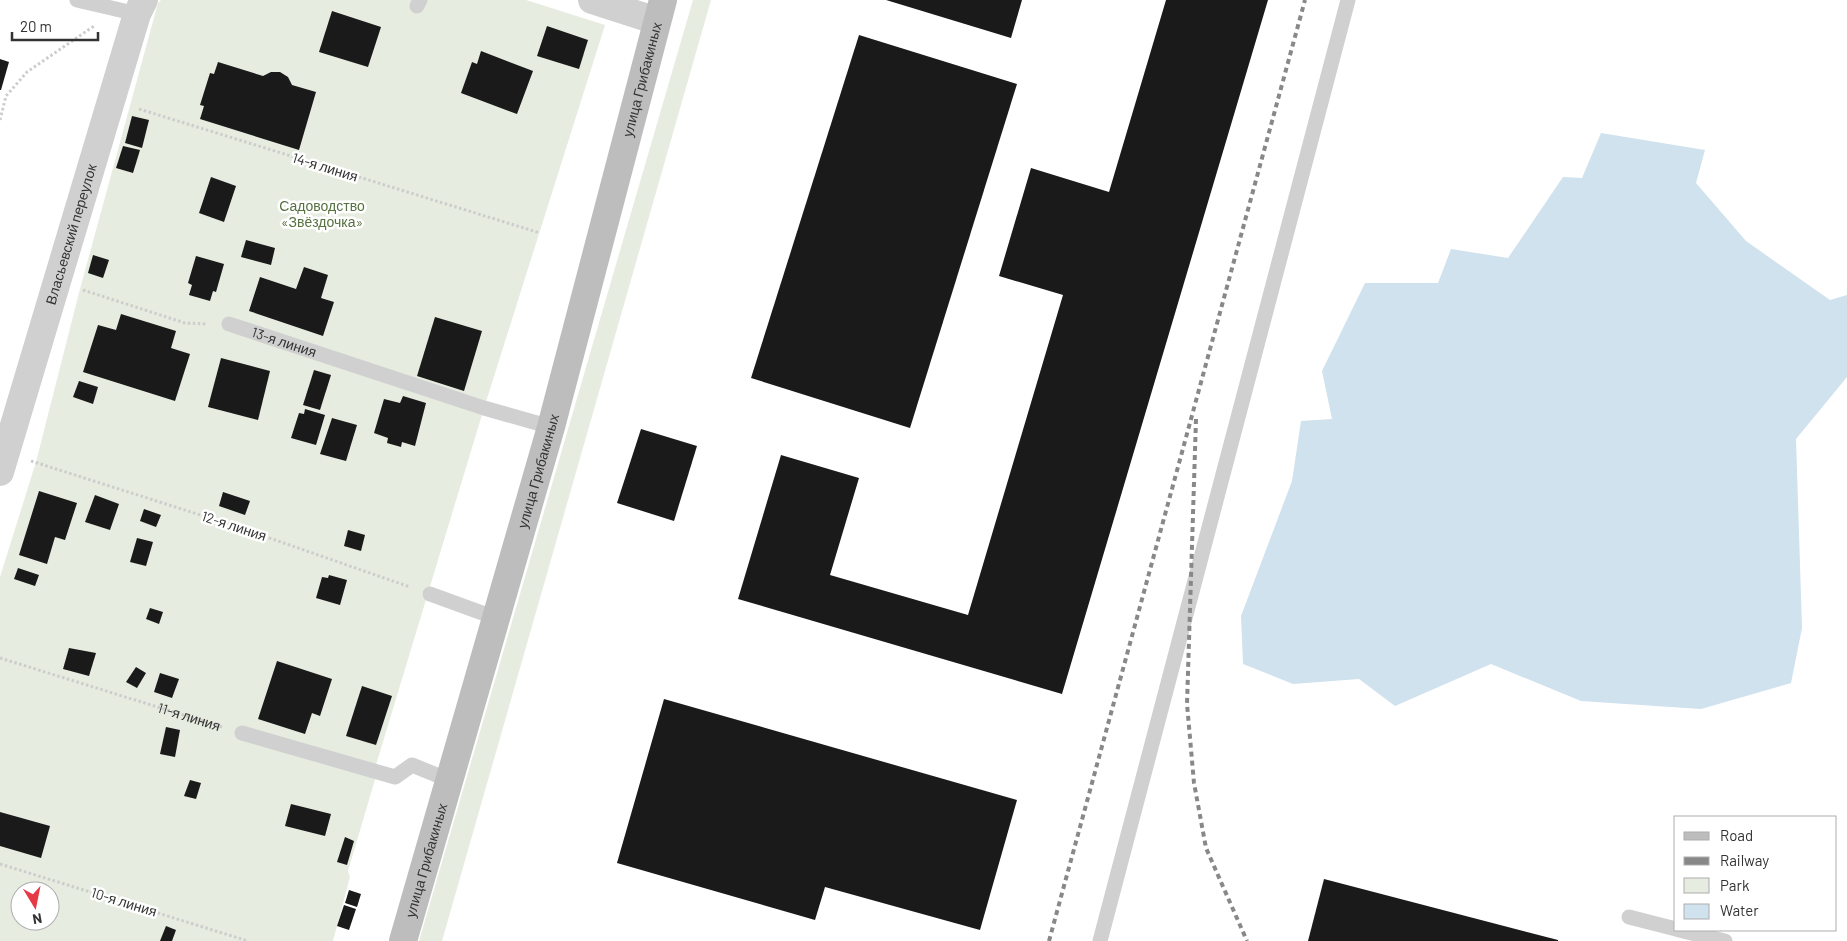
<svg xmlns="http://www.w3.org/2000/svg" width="1847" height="941" viewBox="0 0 1847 941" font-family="Barlow,sans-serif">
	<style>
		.green { fill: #e6ecdf; fill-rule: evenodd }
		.water { fill: #cfe2ee }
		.building { fill: #1a1a1a }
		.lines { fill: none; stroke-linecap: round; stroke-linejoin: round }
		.path { stroke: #cdcdcd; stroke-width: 3; stroke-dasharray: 2.5 2.5; stroke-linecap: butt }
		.lane { stroke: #d0d0d0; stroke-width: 15 }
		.street { stroke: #d0d0d0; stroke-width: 28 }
		.secondary { stroke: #bdbdbd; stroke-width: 28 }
		.rail { stroke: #888; stroke-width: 4; stroke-dasharray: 5 4; stroke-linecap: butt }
		.labels { text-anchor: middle; stroke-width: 5; stroke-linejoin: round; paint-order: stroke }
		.street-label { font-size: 14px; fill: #333; stroke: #fff }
		.park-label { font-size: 14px; fill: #56703f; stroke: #fff }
	</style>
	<rect width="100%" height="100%" fill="#fff"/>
	<!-- green -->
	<g class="green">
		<path d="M161,0H526L605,25L484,408L376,765L379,766L348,871L350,877L333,941H0V577L36,462L80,289L158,3ZM20,891H50V921H20Z"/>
		<path d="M693,0H711L442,941H419Z"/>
	</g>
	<!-- water -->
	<path class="water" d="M1601,133L1705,150L1696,183L1746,241L1830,300L1847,295V377L1796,439L1802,628L1791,683L1701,709L1581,701L1491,664L1395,706L1359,679L1293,684L1243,664L1241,616L1292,481L1301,421L1332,419L1322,371L1365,283H1438L1451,249L1508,258L1563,177L1582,178Z"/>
	<!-- building -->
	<g class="building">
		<path d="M886,0H1022L1011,38Z"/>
		<path d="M1166,0H1268L1062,694L738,599L781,455L859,478L830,575L968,615L1063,295L999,276L1031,168L1109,192Z"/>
		<path d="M332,11L381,27L368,67L319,52Z"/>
		<path d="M547,26L588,40L579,69L537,56Z"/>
		<path d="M859,35L1017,84L910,428L751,378Z"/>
		<path d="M481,51L533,71L517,114L461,93L472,62L477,64Z"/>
		<path d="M0,59L9,62L1,90H0Z"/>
		<path d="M218,62L263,76L271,72H280L288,77L292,85L316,92L299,150L200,119L204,106L200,105L210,73L214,74Z"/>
		<path d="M132,116L149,120L142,148L125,143Z"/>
		<path d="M123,146L140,150L133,173L116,168Z"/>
		<path d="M211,177L236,186L224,222L199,213Z"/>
		<path d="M246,240L275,248L271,265L241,257Z"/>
		<path d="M93,255L109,260L103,278L88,273Z"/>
		<path d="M196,256L224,264L216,292L213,291L210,301L189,295L192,285L188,283Z"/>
		<path d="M304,267L328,275L321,298L334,302L323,336L249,311L260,277L296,289Z"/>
		<path d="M121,314L176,331L171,348L190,354L175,401L83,372L98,325L116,330Z"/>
		<path d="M435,317L482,331L464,391L417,376Z"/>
		<path d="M221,358L270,371L258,420L208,407Z"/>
		<path d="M314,370L331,375L320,410L303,405Z"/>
		<path d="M79,381L98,387L93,404L73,397Z"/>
		<path d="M403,396L426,403L415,446L402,442L401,447L387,443L388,438L374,433L384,399L400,403Z"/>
		<path d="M305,409L325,415L316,445L291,438L299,413L304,414Z"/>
		<path d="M332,418L357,425L346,461L320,454Z"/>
		<path d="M641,429L697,446L674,521L617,503Z"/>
		<path d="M39,491L77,503L65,540L55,537L47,564L19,555Z"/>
		<path d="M223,492L250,501L245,515L219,506Z"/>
		<path d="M95,495L119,504L110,530L85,522Z"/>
		<path d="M144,509L161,515L156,527L140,521Z"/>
		<path d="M348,530L365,535L361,551L344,546Z"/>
		<path d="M137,538L153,542L146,566L130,562Z"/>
		<path d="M18,568L39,575L35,586L14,579Z"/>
		<path d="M329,575L347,580L340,605L316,598L322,577L328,578Z"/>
		<path d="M150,608L163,612L159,624L146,619Z"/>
		<path d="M69,648L96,653L89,676L63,669Z"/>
		<path d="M277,661L332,679L320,716L312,713L305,734L258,719Z"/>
		<path d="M136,667L146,673L137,688L126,682Z"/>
		<path d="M160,673L179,679L172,698L154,692Z"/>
		<path d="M362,686L392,696L376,745L346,736Z"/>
		<path d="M664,699L1017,800L980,930L825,887L815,920L617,863Z"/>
		<path d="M166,727L180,730L175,757L160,754Z"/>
		<path d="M190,780L201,783L196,799L184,796Z"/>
		<path d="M291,804L331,814L325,836L285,826Z"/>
		<path d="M0,812L50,826L41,858L0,846Z"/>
		<path d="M345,837L354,841L347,865L337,862Z"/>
		<path d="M1324,879L1558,940V941H1308Z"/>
		<path d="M349,890L361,894L357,907L345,903Z"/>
		<path d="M344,905L356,909L349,930L337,926Z"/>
		<path d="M166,926L176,930L172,941H160Z"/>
	</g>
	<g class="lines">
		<!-- path -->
		<g class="path">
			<path d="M139,109L540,233"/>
			<path d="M0,120L6,96L27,72L94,26"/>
			<path d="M83,290L185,323L207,324"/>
			<path d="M31,461L235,526L410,587"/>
			<path id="s1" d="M0,658L222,727"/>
			<path d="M0,864L248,941"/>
		</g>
		<!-- lane -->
		<g class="lane">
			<path d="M77,0L137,14"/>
			<path d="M417,6L420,0"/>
			<path id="s2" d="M229,324L484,408L551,427"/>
			<path d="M430,594L496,618"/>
			<path d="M242,733L395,777L412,765L449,780"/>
			<path d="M1629,917L1676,929"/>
			<path d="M1679,930L1725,941"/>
			<path d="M1100,941L1348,0"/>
		</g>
		<!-- street -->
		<g class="street">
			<path d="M592,0L657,21"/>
			<path id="s3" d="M0,472L137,14L144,0"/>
		</g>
		<!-- secondary -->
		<path class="secondary" id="s4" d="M403,941L551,427L663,0"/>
		<!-- rail -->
		<g class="rail">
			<path d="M1196,419L1187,704L1194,783L1206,848L1247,941"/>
			<path d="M1049,941L1305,0"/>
		</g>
	</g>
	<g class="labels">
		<!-- street labels -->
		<g class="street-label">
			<text dy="5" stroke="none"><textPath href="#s4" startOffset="894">улица Грибакиных</textPath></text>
			<text transform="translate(325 167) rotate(17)" y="5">14-я линия</text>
			<text dy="5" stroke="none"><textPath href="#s3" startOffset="248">Власьевский переулок</textPath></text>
			<text dy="5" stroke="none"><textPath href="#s2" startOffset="58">13-я линия</textPath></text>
			<text dy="5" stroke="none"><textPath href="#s4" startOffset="489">улица Грибакиных</textPath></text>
			<text transform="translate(234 526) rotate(18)" y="5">12-я линия</text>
			<text dy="5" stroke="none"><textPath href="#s1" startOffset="198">11-я линия</textPath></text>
			<text dy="5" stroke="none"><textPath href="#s4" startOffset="84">улица Грибакиных</textPath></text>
			<text transform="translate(124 902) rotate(17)" y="5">10-я линия</text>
		</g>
		<!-- park labels -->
		<g class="park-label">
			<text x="322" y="211">Садоводство<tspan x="322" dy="16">«Звёздочка»</tspan></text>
		</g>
	</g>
	<!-- legend -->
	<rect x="1674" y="816" width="162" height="115" fill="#ffffff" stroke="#adadad"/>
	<rect x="1684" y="832" width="25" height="8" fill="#bdbdbd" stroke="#adadad"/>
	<text x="1720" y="841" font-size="15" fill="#333333">Road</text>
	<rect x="1684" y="857" width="25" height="8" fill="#888888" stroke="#adadad"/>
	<text x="1720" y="866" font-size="15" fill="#333333">Railway</text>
	<rect x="1684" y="878" width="25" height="15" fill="#e6ecdf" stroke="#adadad"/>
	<text x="1720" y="891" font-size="15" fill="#333333">Park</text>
	<rect x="1684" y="904" width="25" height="15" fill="#cfe2ee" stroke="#adadad"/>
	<text x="1720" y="916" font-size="15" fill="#333333">Water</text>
	<!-- north arrow -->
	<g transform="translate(35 906) rotate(170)"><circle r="24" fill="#ffffff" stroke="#adadad"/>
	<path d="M0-4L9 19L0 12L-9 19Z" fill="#e63946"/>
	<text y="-8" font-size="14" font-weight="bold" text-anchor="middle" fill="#333333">N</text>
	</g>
	<!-- scale -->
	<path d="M12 32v8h86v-8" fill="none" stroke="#333333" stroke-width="2.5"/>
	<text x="20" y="32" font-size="15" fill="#333333" stroke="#ffffff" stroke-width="4" paint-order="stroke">20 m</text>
</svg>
